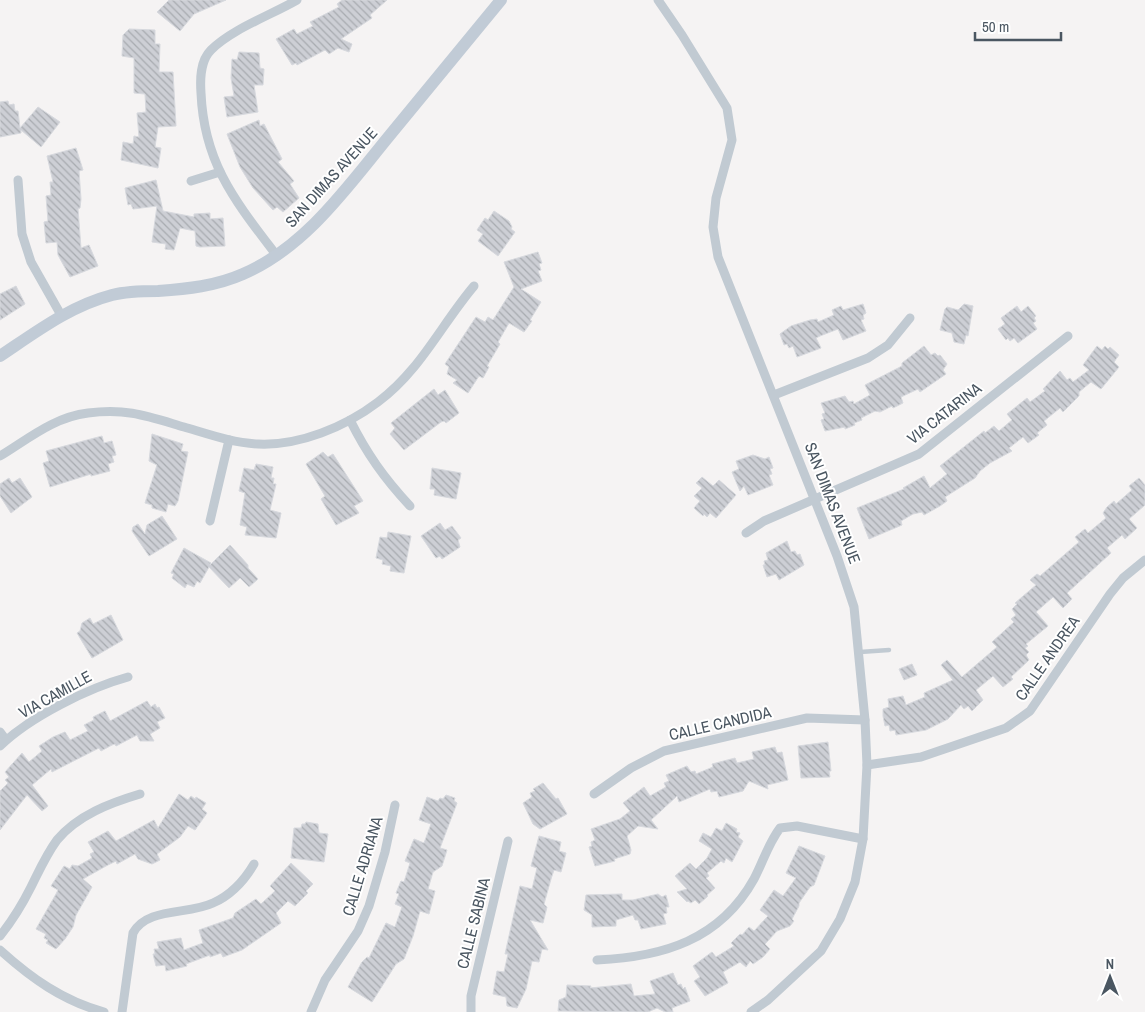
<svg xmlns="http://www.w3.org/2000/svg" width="1145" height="1012" viewBox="0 0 1145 1012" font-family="'Archivo Narrow',sans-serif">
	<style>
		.building { fill: url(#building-back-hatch); stroke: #d7d9de }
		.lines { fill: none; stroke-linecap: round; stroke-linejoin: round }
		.lane { stroke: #c1cad2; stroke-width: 4.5 }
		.street { stroke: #c1cad2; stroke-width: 9 }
		.secondary { stroke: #c1cbd6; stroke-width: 12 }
		.labels { text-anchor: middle; stroke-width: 4; stroke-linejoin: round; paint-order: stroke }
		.street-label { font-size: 16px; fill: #4a5661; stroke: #fff }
	</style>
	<defs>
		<pattern id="building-back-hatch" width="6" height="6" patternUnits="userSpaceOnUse" patternTransform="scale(1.25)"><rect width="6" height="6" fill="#cdcfd5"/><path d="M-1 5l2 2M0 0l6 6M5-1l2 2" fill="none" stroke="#a8abb0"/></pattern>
	</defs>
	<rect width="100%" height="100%" fill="#f5f3f3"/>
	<!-- building -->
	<g class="building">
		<path d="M169,0H226L194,14L180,31L157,12Z"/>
		<path d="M342,0H387L370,15L372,18L341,39L352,44L349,52L338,48L329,54L325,50L297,65L296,63L292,65L276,39L294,29L297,34L313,26L310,22L339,7L337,4Z"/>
		<path d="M129,29L155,30V44H160L159,72H173L176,126L158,127L155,147L161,148L158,168L121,160L123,142L133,144L134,136L139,137L137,113L146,112L145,94L134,93V58L122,56L123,35Z"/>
		<path d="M239,52L259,53L260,68L264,69L263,85H254L258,112L227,117L224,97L234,96L231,78L232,59L237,60Z"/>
		<path d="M8,101L9,105L14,104L15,111H18L20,128L38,107L60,122L41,147L21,130V133L0,137V102Z"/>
		<path d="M259,120L260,126L264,124L282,159L278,162L294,181L290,184L299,198L283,212L277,207L273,210L253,188L240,167L227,134Z"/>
		<path d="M76,148L83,170L79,171L81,199L80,208L78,209L81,248L89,245L98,266L70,277L58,255L57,242L46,243L44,222L48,221L46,196L51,195L50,182H53L47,156Z"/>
		<path d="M156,180L163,211L194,217V214L210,213V219L223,218L225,246L200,247L196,246L195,231L180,228L174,250L165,249L166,244L152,242L157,206L133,209L131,204L128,205L125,188Z"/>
		<path d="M494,211L509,221L512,227L511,229L515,232L498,256L478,241L483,234L477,230L485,218L488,220Z"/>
		<path d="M538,252L542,263L539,264L541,270L538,271L542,281L521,289L541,302L530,320L532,321L524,332L509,323L498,342L500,344L487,366L489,367L483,378L479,376L468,393L453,383L457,380L447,374L449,367L445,364L476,317L485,322L488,317L493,320L514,287L504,262Z"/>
		<path d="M16,286L25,304L0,320V294Z"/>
		<path d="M863,304L866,313L863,315L864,319L861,320L866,331L843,340L838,329L820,336L816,338L821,348L797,357L793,346L789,348L787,344L784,345L780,334L791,326L810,320L817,319L818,322L834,315L832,310L841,306L843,310Z"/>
		<path d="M964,304L973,306L968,336L966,335L964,344L954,342L952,333L940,330L945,309L947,307L958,310Z"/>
		<path d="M1017,306L1021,312L1028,306L1036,316L1034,318L1036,321L1033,323L1037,329L1018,343L1014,338L1010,341L1008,338L1006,340L998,329L1005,324L1001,318Z"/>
		<path d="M924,346L931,355L935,353L938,356L940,355L947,364L943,370L946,374L920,392L918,389L901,397L903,403L893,408L892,406L880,412L875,411L861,418L862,420L854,423L855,425L845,429V427L825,431L821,420L824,419L822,414L825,413L821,403L845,396L849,402L853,401L854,404L870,395L865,385L902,366V363Z"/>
		<path d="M1097,346L1102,350L1105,346L1108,349L1110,347L1119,355L1114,362L1119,367L1101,389L1091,382L1079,392V396L1063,412L1060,408L1044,421L1047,425L1037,433L1039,435L1028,443L1023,437L1009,448L1012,451L990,463L980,471L975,478L945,497L947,501L940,506L924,515L922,512L913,514L901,521L902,525L869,539L857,508L904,489L903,488L924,476L930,488L947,474L940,466L984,431L985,433L994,426L999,431L1012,420L1007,414L1027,398L1030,402L1045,391L1043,389L1060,371L1067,380L1070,378L1073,382L1089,370L1083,365Z"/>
		<path d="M434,389L438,395L445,390L459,413L446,423L444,421L441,422L404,450L390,434L395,428L391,423Z"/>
		<path d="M152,434L183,444L181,451L188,452L178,501L175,506L168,504L166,512L152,508V505L145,503L157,465L149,461Z"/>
		<path d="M102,436L104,443L112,441L116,455L112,456L114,462L108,464L110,471L91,476V474L50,487L43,463L49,461L46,451Z"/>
		<path d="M323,452L328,457L333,454L363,501L354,506L359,513L336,525L321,499L325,496L306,464Z"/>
		<path d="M753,455L765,459L769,457L773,468L770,469L772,474L769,475L773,485L748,495L744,486L740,491L732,472L739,469L736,461Z"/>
		<path d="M256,464L273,467L271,478H274L273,484H276L270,510L281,513L276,538L245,535L247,527L240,525L245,493L239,491L244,468L254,470Z"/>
		<path d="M432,468L461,473L456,499L434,495L435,489H430Z"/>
		<path d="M702,477L713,486L719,480L736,495L716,518L710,513L707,517L704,514L703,516L694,508L700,501L694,496L702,488L696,483Z"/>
		<path d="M9,478L12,483L20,478L32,497L11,513L0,496V484Z"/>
		<path d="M1139,478L1145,485V505L1129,519L1137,528L1125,539L1122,535L1107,548L1111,553L1067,593L1072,599L1063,608L1053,597L1036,612L1048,626L1026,644L1028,646L1025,648L1029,652L1026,655L1029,660L1011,677L1013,679L1003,687L993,676L976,690L983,700L972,711L968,706L964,709L961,705L948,719L926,730L896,735L895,730L890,731L889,725L885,726L883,716V709L889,707L888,699L903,696L906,705L925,697L924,693L953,680L941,665L947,660L962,677L997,647L992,642L1014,622L1011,619L1016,615L1012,609L1017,604L1015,603L1036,585L1030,580L1037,574L1040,576L1079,542L1075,537L1085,529L1088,533L1106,518L1103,513L1107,507L1114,501L1116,504L1132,490L1129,486Z"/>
		<path d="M162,516L177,539L149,556L132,531L133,527L138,524L145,534L147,525Z"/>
		<path d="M440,523L445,530L452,526L461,538L458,540L460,547L442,559L440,556L436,558L421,536Z"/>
		<path d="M388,532L411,536L404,573L390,571L391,566L382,564L383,560L376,558L380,537L387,538Z"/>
		<path d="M787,541L791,552L795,551L797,555L800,554L804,565L779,580L776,574L767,577L763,565H765L764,561L768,560L766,553Z"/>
		<path d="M230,545L248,565V568L258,579L249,587L240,578L229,588L209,567L200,583L197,581L194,587L187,584L185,588L172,578L174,574L171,573L184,548L211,563L210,565Z"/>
		<path d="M111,615L123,640L92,658L77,633L80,631L82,623L90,618L93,624Z"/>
		<path d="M912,664L917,675L904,680L899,669Z"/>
		<path d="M147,701L151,707L155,704L157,708L159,707L165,718L157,722L160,728L150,734L154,741H140L137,735L116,746L115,744L112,745L101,751L99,748L52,772L51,769L32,785L48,806L42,811L27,795L0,830V791L8,783L5,780L9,777L5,772L22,753L29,762L42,751L39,746L53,737L65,732L70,740L88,731L84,725L94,720L93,717L105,711L110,721Z"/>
		<path d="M828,742L831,771H829L830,777L801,778L798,746Z"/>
		<path d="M775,747L777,753L782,752L788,780L767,785L768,789L749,781L743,791L719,797L717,791L711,792L710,789L679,802L677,796L651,820L658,829L638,826L627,836L631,850L630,854L614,859L615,861L595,866L589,847L592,846L591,842L595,840L591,829L620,819L630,811L623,803L644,787L650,796L666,787L664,783L669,781L666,775L687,766L691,772L695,771L696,774L713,767L712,764L735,758L737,763L754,759L752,752Z"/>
		<path d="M543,783L556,799L558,798L567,814L540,829L533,824L523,803L532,797L530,793L535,791L533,789Z"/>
		<path d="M179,794L188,800L191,796L195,799L196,797L206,803L202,809L207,813L195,830L188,826L180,837L157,854L160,860L152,864L138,859L135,854L117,864L116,861L106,866L83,879L92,887L76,915L73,927L65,939L56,949L46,943L48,940L44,938L46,934L36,929L56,894L58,890L51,886L64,866L70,869L72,865L78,866L92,858L90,854L94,852L88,842L108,831L116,841L154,820L158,828Z"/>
		<path d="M446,795L455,798L454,801L457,803L440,848L447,850L442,866L433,872L428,889L435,891L429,914L420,911L413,936L404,959L396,964L372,1002L348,987L362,962L367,957L369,958L386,923L395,927L402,907L395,904L399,894L396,893L401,881L404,882L410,863L405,861L414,839L424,843L431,824L419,820L427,797L438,801L440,798L443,799Z"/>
		<path d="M306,822L318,824L319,833L328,834L324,862L291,858L294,828H301L302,824H305Z"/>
		<path d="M726,823L737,829L736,832L740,833L738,837L743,841L732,862L726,858L724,863L721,861L707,873L709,876L706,878L715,888L707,895L708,896L699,904L695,900L691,903L688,901L687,902L677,892L687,889L675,876L690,863L696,869L707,858L712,849L699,841L703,833L711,837L716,828L722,831Z"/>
		<path d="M539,836L561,842L559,851L566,853L561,872L554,870L551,879L544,904L547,907L543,923L530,920L548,950L542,949L539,962L532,961L526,989L517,1008L507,1006L506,997L493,994L497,971L504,972L508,954H505L520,886L532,889L537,868L531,866Z"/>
		<path d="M799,846L825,856L814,885L810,887L799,903V906L792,919L794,921L790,926L777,931L765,944L770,949L763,957L753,964L750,961L746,967L740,962L723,972L728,983L705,996L694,981L700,977L693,966L712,952L716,957L734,946L731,943L740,934L742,935L749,927L754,931L768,916L760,910L774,890L783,896L796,878L786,873Z"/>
		<path d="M291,863L313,884L306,891L308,893L295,906L288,901L276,913L281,923L242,950L223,957L221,953L210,957V955L186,964L187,966L166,971L165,965L156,966L153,954H155L154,949H159L157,942L181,938L184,950L203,943L199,930L233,918L235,913L256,899L261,904L275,891L270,886Z"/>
		<path d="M622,894V900H633L658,894L662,897L666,895L669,907H666L667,913L663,914L666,924L641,929L638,920H635L633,915L616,920V926L592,927V915L584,910L586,895Z"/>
		<path d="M673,973L678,985L681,984L683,989L685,987L690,1001L672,1008L673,1012H665L657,1008L648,1012L558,1011L559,1000L566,997L567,985L591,986L590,988L631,984L634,996L655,994L650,981Z"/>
	</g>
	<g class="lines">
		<!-- lane -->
		<path class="lane" d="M860,652L889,650"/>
		<!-- street -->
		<g class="street">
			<path d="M658,0L682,35L727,108L732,140L716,198L713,227L718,257L837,556L854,607L865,720L867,765L863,839L855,882L840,919L821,951L768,1000L751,1012"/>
			<path d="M18,180L22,234L31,262L61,315"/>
			<path d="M191,181L220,172"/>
			<path d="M277,256C236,202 204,164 201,93C200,79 200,61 211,50C232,29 271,15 297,0"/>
			<path d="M774,395L868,358L888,345L910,318"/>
			<path d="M350,420C367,454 384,478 410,506"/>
			<path d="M0,456C28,439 54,417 88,413C127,408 147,416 184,427C208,434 233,443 258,444C299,446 345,427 378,402C420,371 441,325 474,286"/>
			<path d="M210,521L229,440"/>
			<path d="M746,533L764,521L919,454L1068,336"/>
			<path d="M0,732L6,740"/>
			<path d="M0,746C30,717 88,688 128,677"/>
			<path d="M867,765L921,757L1006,728L1030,711L1110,594L1123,578L1145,560"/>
			<path d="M594,794L631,768L664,751L807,718L865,720"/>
			<path d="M0,936C12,921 22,905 31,887C39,871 46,855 57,840C78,815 110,803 140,794"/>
			<path d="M0,950C31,978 63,1001 104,1012"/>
			<path d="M597,960C663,957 720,940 754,879C763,862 768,844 780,828L797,826L863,839"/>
			<path d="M122,1012L133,933C147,907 188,915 213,903C231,895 244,881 254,864"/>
			<path d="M311,1012L325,980L358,931L369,906L385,852L395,805"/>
			<path d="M471,1012V996L508,841"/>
		</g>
		<!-- secondary -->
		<path class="secondary" d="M0,356C36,332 70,306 112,295C127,291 143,291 158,291C187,289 216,286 243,274C306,247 348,186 390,135C427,90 464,45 501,0"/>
	</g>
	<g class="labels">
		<!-- street labels -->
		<g class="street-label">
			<text transform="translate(331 177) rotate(-48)" y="6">SAN DIMAS AVENUE</text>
			<text transform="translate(944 413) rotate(-38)" y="6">VIA CATARINA</text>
			<text transform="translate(833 503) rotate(69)" y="6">SAN DIMAS AVENUE</text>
			<text transform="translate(1047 658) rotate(-55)" y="6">CALLE ANDREA</text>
			<text transform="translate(55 694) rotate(-29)" y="6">VIA CAMILLE</text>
			<text transform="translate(720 723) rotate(-13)" y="6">CALLE CANDIDA</text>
			<text transform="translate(362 866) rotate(-73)" y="6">CALLE ADRIANA</text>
			<text transform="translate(473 923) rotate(-76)" y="6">CALLE SABINA</text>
		</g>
	</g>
	<!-- north arrow -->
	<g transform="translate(1110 977)" stroke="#ffffff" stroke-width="4" paint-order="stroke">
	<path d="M0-4L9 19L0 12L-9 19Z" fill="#4a5661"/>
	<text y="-8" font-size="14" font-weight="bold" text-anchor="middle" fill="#4a5661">N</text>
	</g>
	<!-- scale -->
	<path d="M975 32v8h86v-8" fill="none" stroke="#4a5661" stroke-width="2.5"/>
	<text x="982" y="32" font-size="15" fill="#4a5661" stroke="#ffffff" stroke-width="4" paint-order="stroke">50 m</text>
</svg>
